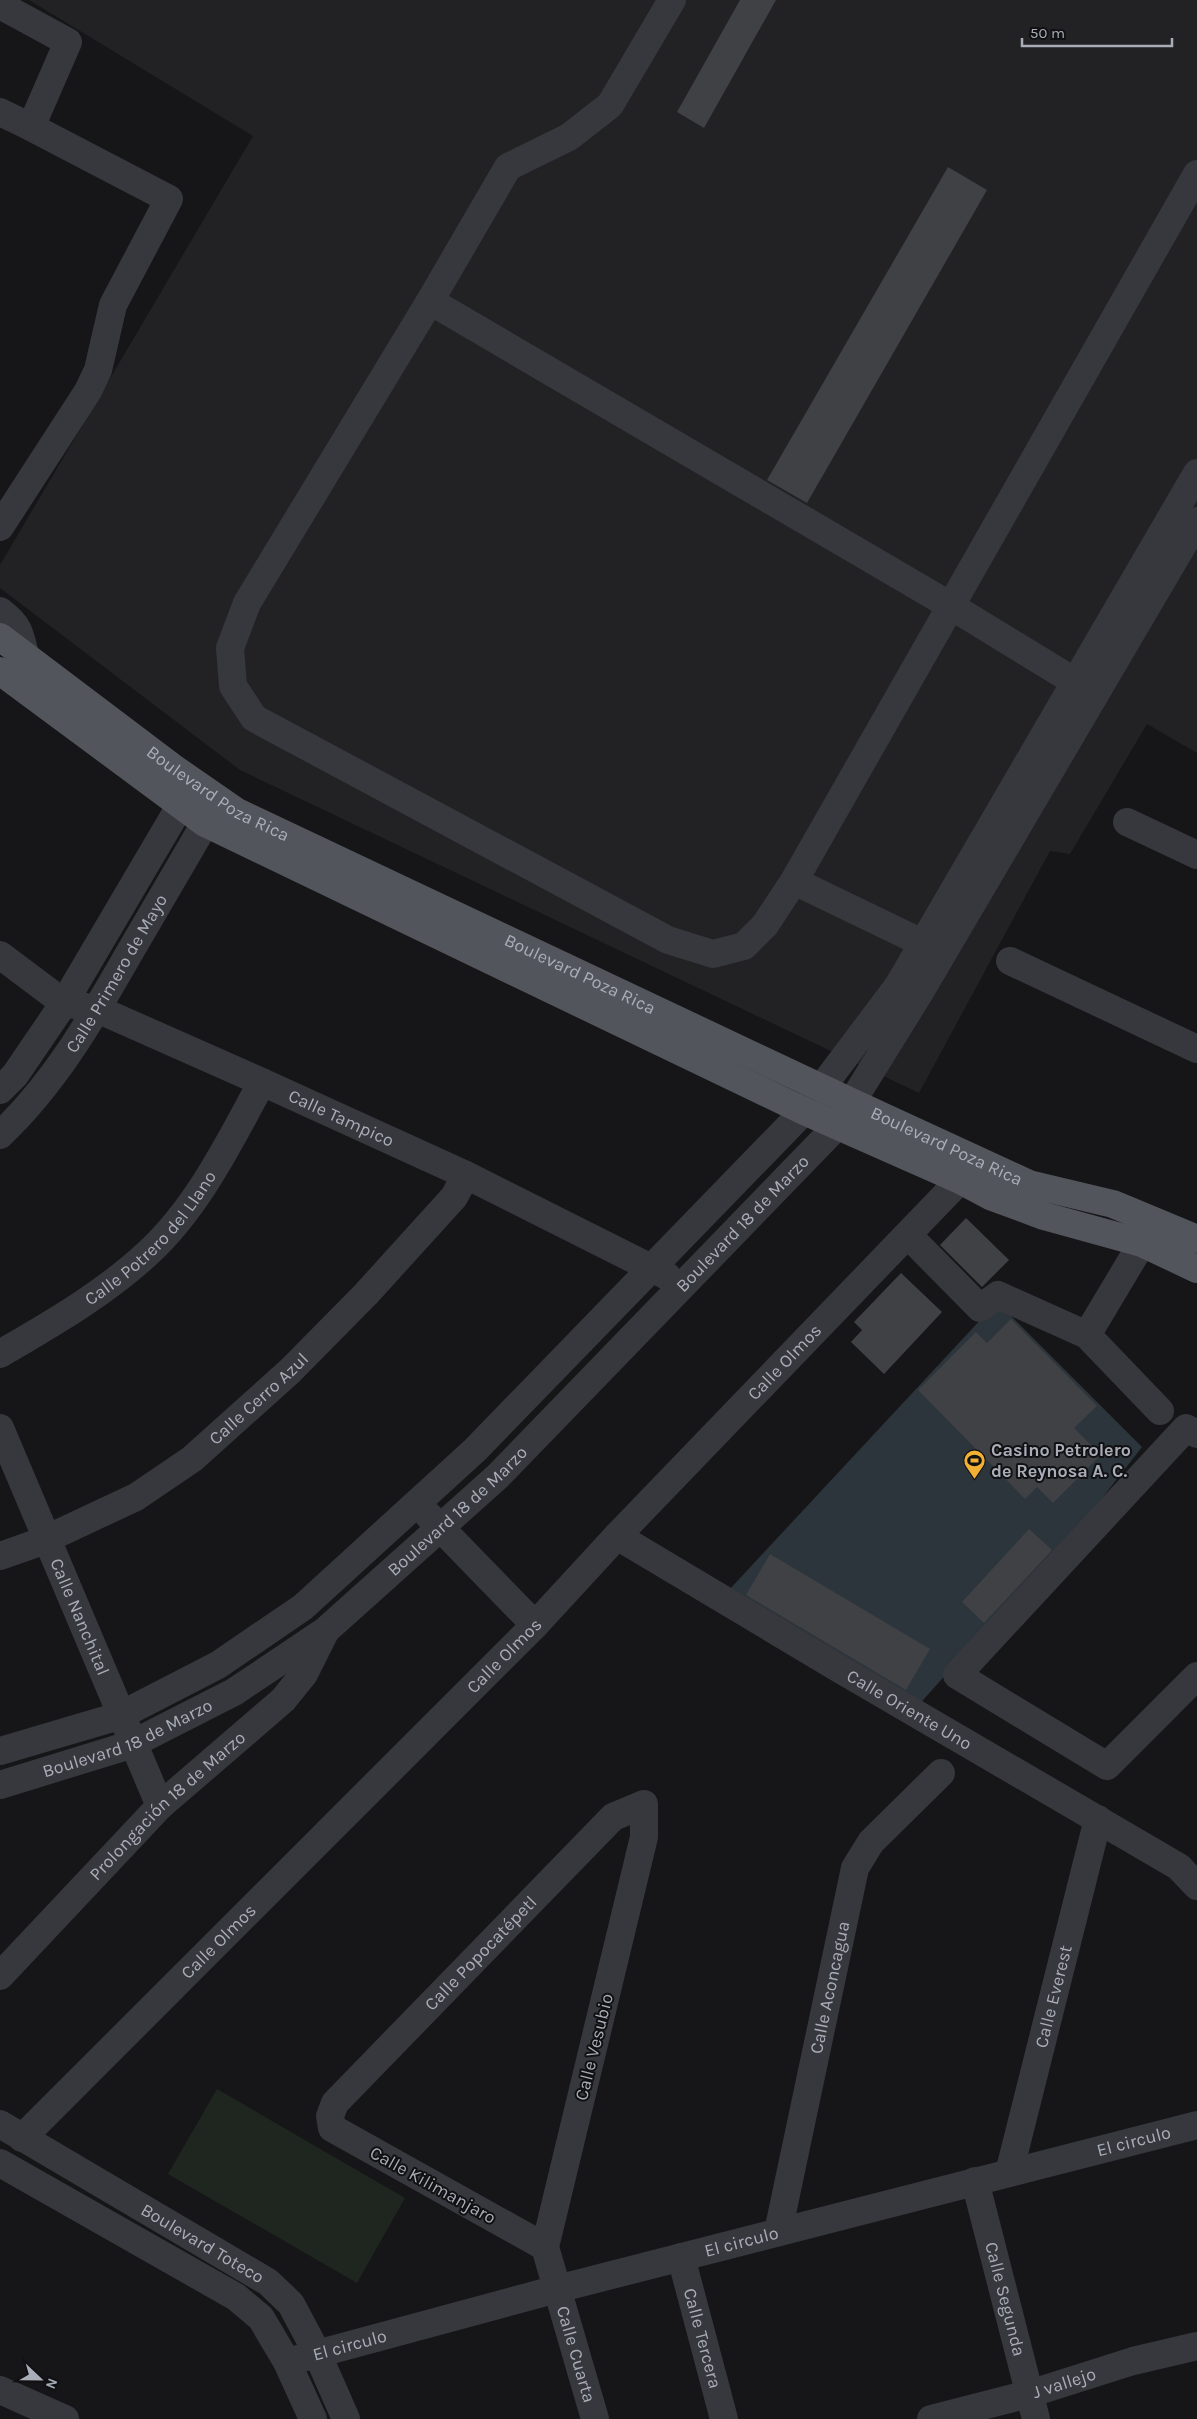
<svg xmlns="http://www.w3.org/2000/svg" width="1197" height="2419" viewBox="0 0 1197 2419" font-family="Karla,sans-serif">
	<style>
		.built { fill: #222225 }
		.green { fill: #1e261f }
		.water { fill: #2c353c }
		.building { fill: #404145 }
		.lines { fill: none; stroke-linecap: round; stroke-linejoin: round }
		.minor { stroke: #37383d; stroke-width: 28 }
		.major { stroke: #53555c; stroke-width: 28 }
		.labels { text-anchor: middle; stroke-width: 4; stroke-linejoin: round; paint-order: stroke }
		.street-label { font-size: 18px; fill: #a8adb8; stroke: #111113 }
		.poi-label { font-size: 18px; font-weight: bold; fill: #a8adb8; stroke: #111113; text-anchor: start }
	</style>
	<rect width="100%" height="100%" fill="#161618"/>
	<!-- built -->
	<path class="built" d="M29,0H1197V753L1147,724L1070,854L1050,851L919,1093L240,770L0,588V565L253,136Z"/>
	<!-- green -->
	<path class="green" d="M217,2089L405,2198L357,2283L168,2174Z"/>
	<!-- water -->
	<path class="water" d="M997,1302L1142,1447L1092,1511L916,1708L728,1591Z"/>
	<!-- building -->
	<g class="building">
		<path d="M740,0H776L704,128L677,112Z"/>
		<path d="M948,167L987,190L807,503L767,480Z"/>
		<path d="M966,1218L1009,1260L982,1287L940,1245Z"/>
		<path d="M901,1273L942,1312L884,1374L851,1342L862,1330L854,1322Z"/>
		<path d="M1011,1319L1097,1406L1074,1428L1101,1455L1053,1503L1037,1487L1025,1499L918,1390L976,1332L987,1343Z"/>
		<path d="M1029,1529L1052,1550L984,1623L962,1602Z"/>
		<path d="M770,1554L930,1649L906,1690L746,1595Z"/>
	</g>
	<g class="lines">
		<!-- minor -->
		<g class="minor">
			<path d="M672,0L610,105L569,137L508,167L430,301L247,603L230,648L233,686L254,718L668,940L713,954L744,946L765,925L794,881L1197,174"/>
			<path d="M0,5L68,42L31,127L169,199L113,305L98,370L88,391L0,527"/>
			<path d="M0,112L31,127"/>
			<path d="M430,301L951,606L1090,691"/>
			<path d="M0,611C19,625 20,633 25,655"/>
			<path d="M1127,822L1197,855"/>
			<path d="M794,881L939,951"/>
			<path id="s1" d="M0,955L64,1003L97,1009L262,1082L466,1175L667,1276"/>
			<path d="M1010,961L1197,1049"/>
			<path d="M0,1090L15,1075L64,1003L193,784"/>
			<path id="s2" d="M0,1135C54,1084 91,1020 127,957C157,905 187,854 217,803"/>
			<path d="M908,1235L980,1308L998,1295L1087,1335"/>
			<path d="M1142,1243L1087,1335L1160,1411"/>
			<path id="s3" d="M0,1354C51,1324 104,1294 148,1253C198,1207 230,1141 262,1082"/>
			<path id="s4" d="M0,1428L160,1806"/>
			<path d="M1197,1434L1186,1428L957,1675L1107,1766L1197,1676"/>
			<path d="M428,1515L535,1625"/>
			<path id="s5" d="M617,1536L843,1671L1179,1867L1197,1886"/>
			<path id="s6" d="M0,1556L40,1542L136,1497L192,1459L290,1371L366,1294L454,1197L466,1175"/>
			<path d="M0,1751L119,1716L218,1665L303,1607L475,1450L804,1111L898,986L1197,473"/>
			<path id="s7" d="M0,1785L130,1745L234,1692L325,1631L498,1476L837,1126L920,992L1197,521"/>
			<path id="s8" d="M0,1976L160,1806L283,1700L304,1674L325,1632"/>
			<path id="s9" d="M0,2124L268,2282L291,2304L317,2353L346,2419"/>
			<path id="s10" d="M22,2138L535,1625L617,1536L960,1180L972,1159"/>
			<path d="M0,2163L236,2297L261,2318L287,2362L313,2419"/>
			<path id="s11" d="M1009,2173L1098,1819"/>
			<path id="s12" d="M975,2181L1036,2419"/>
			<path id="s13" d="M778,2232L855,1868L871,1842L941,1773"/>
			<path id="s14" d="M545,2247L332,2128L330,2116L335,2103L613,1817L644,1804V1837L545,2247L595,2419"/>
			<path id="s15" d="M681,2257L724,2419"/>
			<path id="s16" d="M287,2362L557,2289L1197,2125"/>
			<path d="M0,2390L65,2419"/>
			<path id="s17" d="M931,2419L1029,2394L1133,2361L1197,2346"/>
		</g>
		<!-- major -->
		<g class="major">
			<path id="s18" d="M0,637L172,767L237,812L851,1102L1029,1184L1113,1204L1197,1239"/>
			<path d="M0,671L205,823L804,1111L960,1180L990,1196L1044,1216L1142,1243L1197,1269"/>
		</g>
	</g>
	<!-- icons -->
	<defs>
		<symbol id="stadium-pin" viewBox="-11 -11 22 30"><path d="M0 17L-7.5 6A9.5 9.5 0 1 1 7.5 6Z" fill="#f2b134" stroke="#111113"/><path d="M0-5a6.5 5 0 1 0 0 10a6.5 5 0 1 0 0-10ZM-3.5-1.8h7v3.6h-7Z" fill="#111"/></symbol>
	</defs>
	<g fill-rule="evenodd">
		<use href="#stadium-pin" x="962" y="1448" width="25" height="34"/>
	</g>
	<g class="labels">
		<!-- street labels -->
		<g class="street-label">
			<text dy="6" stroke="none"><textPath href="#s18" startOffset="269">Boulevard Poza Rica</textPath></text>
			<text dy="6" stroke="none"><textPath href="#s2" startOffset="200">Calle Primero de Mayo</textPath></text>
			<text dy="6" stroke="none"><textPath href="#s18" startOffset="674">Boulevard Poza Rica</textPath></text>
			<text dy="6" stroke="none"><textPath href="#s1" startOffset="381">Calle Tampico</textPath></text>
			<text dy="6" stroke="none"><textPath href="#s18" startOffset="1079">Boulevard Poza Rica</textPath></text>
			<text dy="6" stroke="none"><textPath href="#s7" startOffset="946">Boulevard 18 de Marzo</textPath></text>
			<text dy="6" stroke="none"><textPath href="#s3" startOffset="192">Calle Potrero del Llano</textPath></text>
			<text dy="6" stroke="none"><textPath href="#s10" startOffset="1088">Calle Olmos</textPath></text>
			<text dy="6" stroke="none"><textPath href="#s6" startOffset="306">Calle Cerro Azul</textPath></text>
			<text dy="6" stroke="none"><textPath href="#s7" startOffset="541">Boulevard 18 de Marzo</textPath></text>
			<text dy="6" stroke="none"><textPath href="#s4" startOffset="205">Calle Nanchital</textPath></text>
			<text dy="6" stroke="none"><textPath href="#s10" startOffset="682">Calle Olmos</textPath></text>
			<text dy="6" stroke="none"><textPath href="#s5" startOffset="340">Calle Oriente Uno</textPath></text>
			<text dy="6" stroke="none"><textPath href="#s7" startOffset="136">Boulevard 18 de Marzo</textPath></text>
			<text dy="6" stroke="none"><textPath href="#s8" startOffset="239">Prolongación 18 de Marzo</textPath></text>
			<text dy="6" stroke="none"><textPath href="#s10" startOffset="278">Calle Olmos</textPath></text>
			<text dy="6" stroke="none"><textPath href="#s14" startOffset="479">Calle Popocatépetl</textPath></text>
			<text dy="6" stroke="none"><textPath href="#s13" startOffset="250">Calle Aconcagua</textPath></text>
			<text dy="6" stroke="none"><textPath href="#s11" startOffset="182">Calle Everest</textPath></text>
			<text transform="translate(594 2047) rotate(-76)" y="6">Calle Vesubio</text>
			<text dy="6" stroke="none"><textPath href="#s16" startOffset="875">El circulo</textPath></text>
			<text transform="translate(433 2185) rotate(29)" y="6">Calle Kilimanjaro</text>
			<text dy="6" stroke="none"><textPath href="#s16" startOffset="470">El circulo</textPath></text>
			<text dy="6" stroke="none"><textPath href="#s9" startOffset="235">Boulevard Toteco</textPath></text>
			<text dy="6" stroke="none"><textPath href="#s12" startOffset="122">Calle Segunda</textPath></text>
			<text dy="6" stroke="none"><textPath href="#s15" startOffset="84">Calle Tercera</textPath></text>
			<text dy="6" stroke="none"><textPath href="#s16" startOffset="65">El circulo</textPath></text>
			<text dy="6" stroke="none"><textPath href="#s14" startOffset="1269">Calle Cuarta</textPath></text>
			<text dy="6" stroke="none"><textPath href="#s17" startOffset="138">J vallejo</textPath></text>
		</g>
		<!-- poi labels -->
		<g class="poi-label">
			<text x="991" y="1456">Casino Petrolero<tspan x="991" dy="21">de Reynosa A. C.</tspan></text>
		</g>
	</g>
	<!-- north arrow -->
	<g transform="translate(40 2379) rotate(112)" stroke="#111113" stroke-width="4" paint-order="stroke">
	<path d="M0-4L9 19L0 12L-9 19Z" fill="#a8adb8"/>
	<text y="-8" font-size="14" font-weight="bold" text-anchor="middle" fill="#a8adb8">N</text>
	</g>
	<!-- scale -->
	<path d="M1022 38v8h150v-8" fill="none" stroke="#a8adb8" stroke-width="2.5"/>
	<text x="1030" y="38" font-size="15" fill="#a8adb8" stroke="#111113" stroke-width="4" paint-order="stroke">50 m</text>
</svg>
